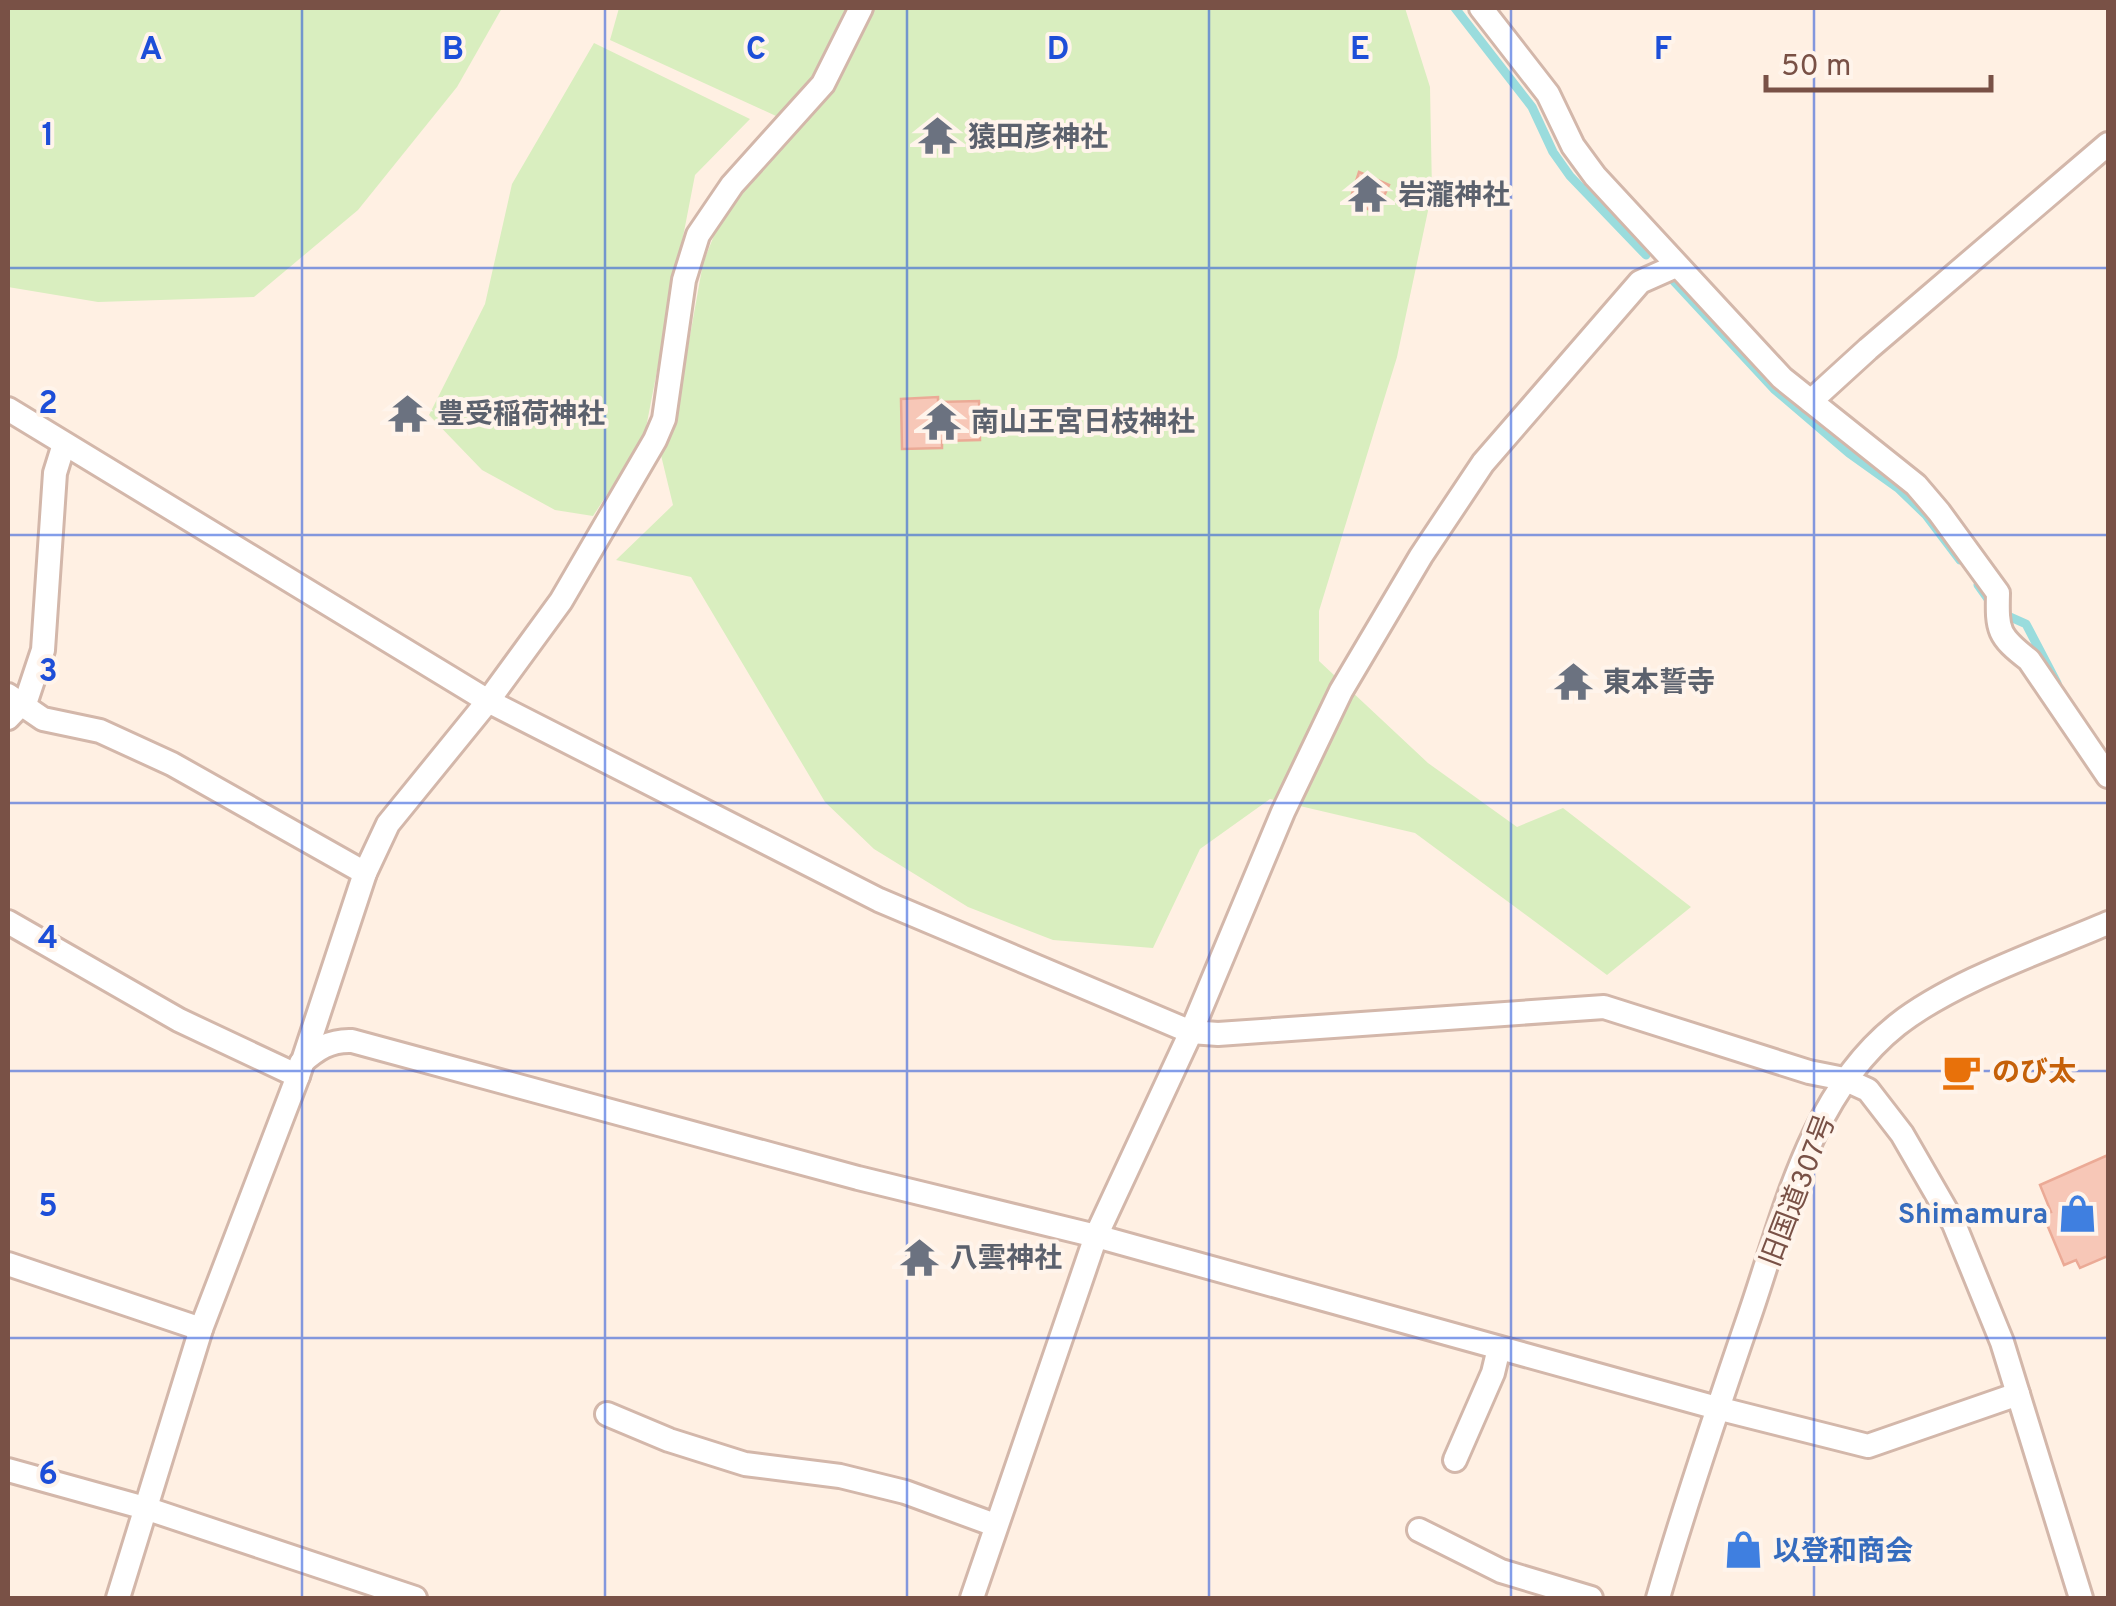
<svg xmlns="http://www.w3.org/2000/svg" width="2116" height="1606" viewBox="0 0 2116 1606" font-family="Overpass,'Noto Sans JP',sans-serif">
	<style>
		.green { fill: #d9eebf }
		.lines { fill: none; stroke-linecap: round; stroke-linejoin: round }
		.stream { stroke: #9adcdd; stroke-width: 9 }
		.building { fill: #f7c7b7; stroke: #ebaa96; stroke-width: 2.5 }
		.street-casing { stroke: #d3b7aa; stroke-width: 28 }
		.street { stroke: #fff; stroke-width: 22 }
		.grid { fill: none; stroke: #1d4ed8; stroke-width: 2.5; stroke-opacity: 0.55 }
		.labels { text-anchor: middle; stroke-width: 8; stroke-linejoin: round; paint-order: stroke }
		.worship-label { font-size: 28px; font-weight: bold; fill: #5b616d; stroke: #fff4eb; text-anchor: start }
		.food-label { font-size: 28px; font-weight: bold; fill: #c56008; stroke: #fff4eb; text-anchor: start }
		.street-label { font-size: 28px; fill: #795146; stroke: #fff4eb }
		.shop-label { font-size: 28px; font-weight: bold; fill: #366cbe; stroke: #fff4eb; text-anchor: end }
		.grid-label { font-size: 32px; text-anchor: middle; font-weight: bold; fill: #1d4ed8; stroke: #fff4eb; stroke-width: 8; stroke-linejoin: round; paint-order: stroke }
	</style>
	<rect width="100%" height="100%" fill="#fff0e3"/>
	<!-- green -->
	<g class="green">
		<path d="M8,8H502L457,87L358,210L254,297L98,302L8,287Z"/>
		<path d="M619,8H849L816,78L776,116L610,40Z"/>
		<path d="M874,8H1405L1430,87L1432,192L1397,357L1319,611V661L1428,763L1517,827L1563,808L1691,907L1607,975L1415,833L1270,799L1200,849L1153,948L1053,940L968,907L874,849L825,802L691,577L616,560L673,505L660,451L676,414L703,263L725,208L840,78Z"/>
		<path d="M594,43L750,119L695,175L644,438L593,516L555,510L482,470L429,415L485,304L512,184Z"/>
	</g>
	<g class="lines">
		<!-- stream -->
		<g class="stream">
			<path d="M1455,8L1532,107L1553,152L1570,176L1646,255"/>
			<path d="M1670,277L1774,389L1849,453L1898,488L1926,515L1960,560"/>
			<path d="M1978,585L1988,599L2008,616L2026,624L2057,683"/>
		</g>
	</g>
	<!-- building -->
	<g class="building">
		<path d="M1359,172L1389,185L1377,212L1349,203Z"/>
		<path d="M938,397V402L979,401L980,440L942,441V448L902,449L901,399Z"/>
		<path d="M2108,1155V1256L2080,1268L2076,1260L2064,1265L2043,1215L2051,1212L2040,1185Z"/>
	</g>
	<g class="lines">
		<defs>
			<g id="street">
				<path d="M1481,8L1548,94L1573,146L1595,176L1782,378L1916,485L1939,512L1998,593C1997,631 1998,636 2029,660L2108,776"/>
				<path d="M1811,401L1868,349L2108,144"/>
				<path d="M8,409L488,701L879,900L1191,1032L1218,1034L1604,1007L1809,1072L1844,1079L1868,1090L1902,1134L1954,1224L2002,1342L2081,1598"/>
				<path d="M8,695L43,719L100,731L172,764L365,873"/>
				<path d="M8,718L27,698L43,650L55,473L64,444"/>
				<path d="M8,922L179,1020L298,1076"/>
				<path d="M301,1063C317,1049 330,1040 352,1041L858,1178L1096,1236L1717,1408L1868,1446L2018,1394"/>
				<path d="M8,1264L201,1329"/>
				<path d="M607,1414L669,1440L745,1464L840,1476L905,1492L995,1525"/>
				<path d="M1455,1460L1493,1373L1499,1348"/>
				<path d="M8,1470L145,1508L415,1598"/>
				<path d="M1419,1530L1501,1571L1591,1598"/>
				<path d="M118,1598L201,1329L298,1076L365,873L388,824L488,701L561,601L655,440L664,419L684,280L698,235L732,185L823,84L861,8"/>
				<path d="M972,1598L1096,1236L1191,1032L1283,812L1341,691L1421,556L1483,463L1640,282L1676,266"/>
				<path d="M1658,1598C1685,1504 1717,1410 1749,1317C1784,1216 1809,1095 1897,1025C1953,981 2043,951 2108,923"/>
			</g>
		</defs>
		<!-- street casing -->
		<use href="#street" class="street-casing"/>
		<!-- street -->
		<use href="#street" class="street"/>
	</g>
	<!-- grid -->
	<path class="grid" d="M302,8V1598M605,8V1598M907,8V1598M1209,8V1598M1511,8V1598M1814,8V1598M8,268H2108M8,535H2108M8,803H2108M8,1071H2108M8,1338H2108"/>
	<!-- icons -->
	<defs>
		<symbol id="temple-bare" viewBox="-9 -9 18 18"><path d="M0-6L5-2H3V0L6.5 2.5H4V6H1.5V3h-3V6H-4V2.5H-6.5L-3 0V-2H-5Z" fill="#6b7280" stroke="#fff4eb" stroke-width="2.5" paint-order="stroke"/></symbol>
		<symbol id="cafe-bare" viewBox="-9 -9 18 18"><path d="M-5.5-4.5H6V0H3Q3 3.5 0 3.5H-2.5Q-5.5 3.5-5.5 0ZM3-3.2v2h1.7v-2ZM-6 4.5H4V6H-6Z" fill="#e8710a" stroke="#fff4eb" stroke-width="2.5" paint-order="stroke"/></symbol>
		<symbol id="shop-bare" viewBox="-9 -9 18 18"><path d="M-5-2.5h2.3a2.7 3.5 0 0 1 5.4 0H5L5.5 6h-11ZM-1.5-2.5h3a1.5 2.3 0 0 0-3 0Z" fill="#3f7fe0" stroke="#fff4eb" stroke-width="2.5" paint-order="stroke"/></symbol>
	</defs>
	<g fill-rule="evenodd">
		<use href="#temple-bare" x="910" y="108" width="55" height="55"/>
		<use href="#temple-bare" x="1340" y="166" width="55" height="55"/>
		<use href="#temple-bare" x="380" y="386" width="55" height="55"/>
		<use href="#temple-bare" x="914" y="394" width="55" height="55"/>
		<use href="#temple-bare" x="1546" y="654" width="55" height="55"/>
		<use href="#cafe-bare" x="1934" y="1044" width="55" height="55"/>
		<use href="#shop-bare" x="2050" y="1186" width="55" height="55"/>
		<use href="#temple-bare" x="892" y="1230" width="55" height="55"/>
		<use href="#shop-bare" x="1716" y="1522" width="55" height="55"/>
	</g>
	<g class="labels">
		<!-- worship labels -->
		<g class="worship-label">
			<text x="968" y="146">猿田彦神社</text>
			<text x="1398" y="204">岩瀧神社</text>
			<text x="437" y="423">豊受稲荷神社</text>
			<text x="971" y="431">南山王宮日枝神社</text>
			<text x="1603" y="691">東本誓寺</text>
			<text x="950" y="1267">八雲神社</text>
		</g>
		<!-- food labels -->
		<g class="food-label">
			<text x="1992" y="1081">のび太</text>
		</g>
		<!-- street labels -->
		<g class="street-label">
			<text transform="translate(1797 1190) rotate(-69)" y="10">旧国道307号</text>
		</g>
		<!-- shop labels -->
		<g class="shop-label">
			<text x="2048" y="1223">Shimamura</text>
			<text x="1773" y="1560" text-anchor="start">以登和商会</text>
		</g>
	</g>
	<g class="grid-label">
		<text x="151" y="59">A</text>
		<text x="453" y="59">B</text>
		<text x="756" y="59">C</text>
		<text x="1058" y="59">D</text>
		<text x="1360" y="59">E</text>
		<text x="1663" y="59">F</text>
		<text x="48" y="145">1</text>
		<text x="48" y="413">2</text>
		<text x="48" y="681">3</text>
		<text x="48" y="948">4</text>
		<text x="48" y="1216">5</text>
		<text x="48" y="1484">6</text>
	</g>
	<!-- border -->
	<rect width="2116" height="1606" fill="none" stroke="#795146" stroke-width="20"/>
	<!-- scale -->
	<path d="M1766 75v15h225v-15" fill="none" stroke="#795146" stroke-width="5"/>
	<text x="1781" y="75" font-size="30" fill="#795146" stroke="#fff4eb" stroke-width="8" paint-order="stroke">50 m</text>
</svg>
